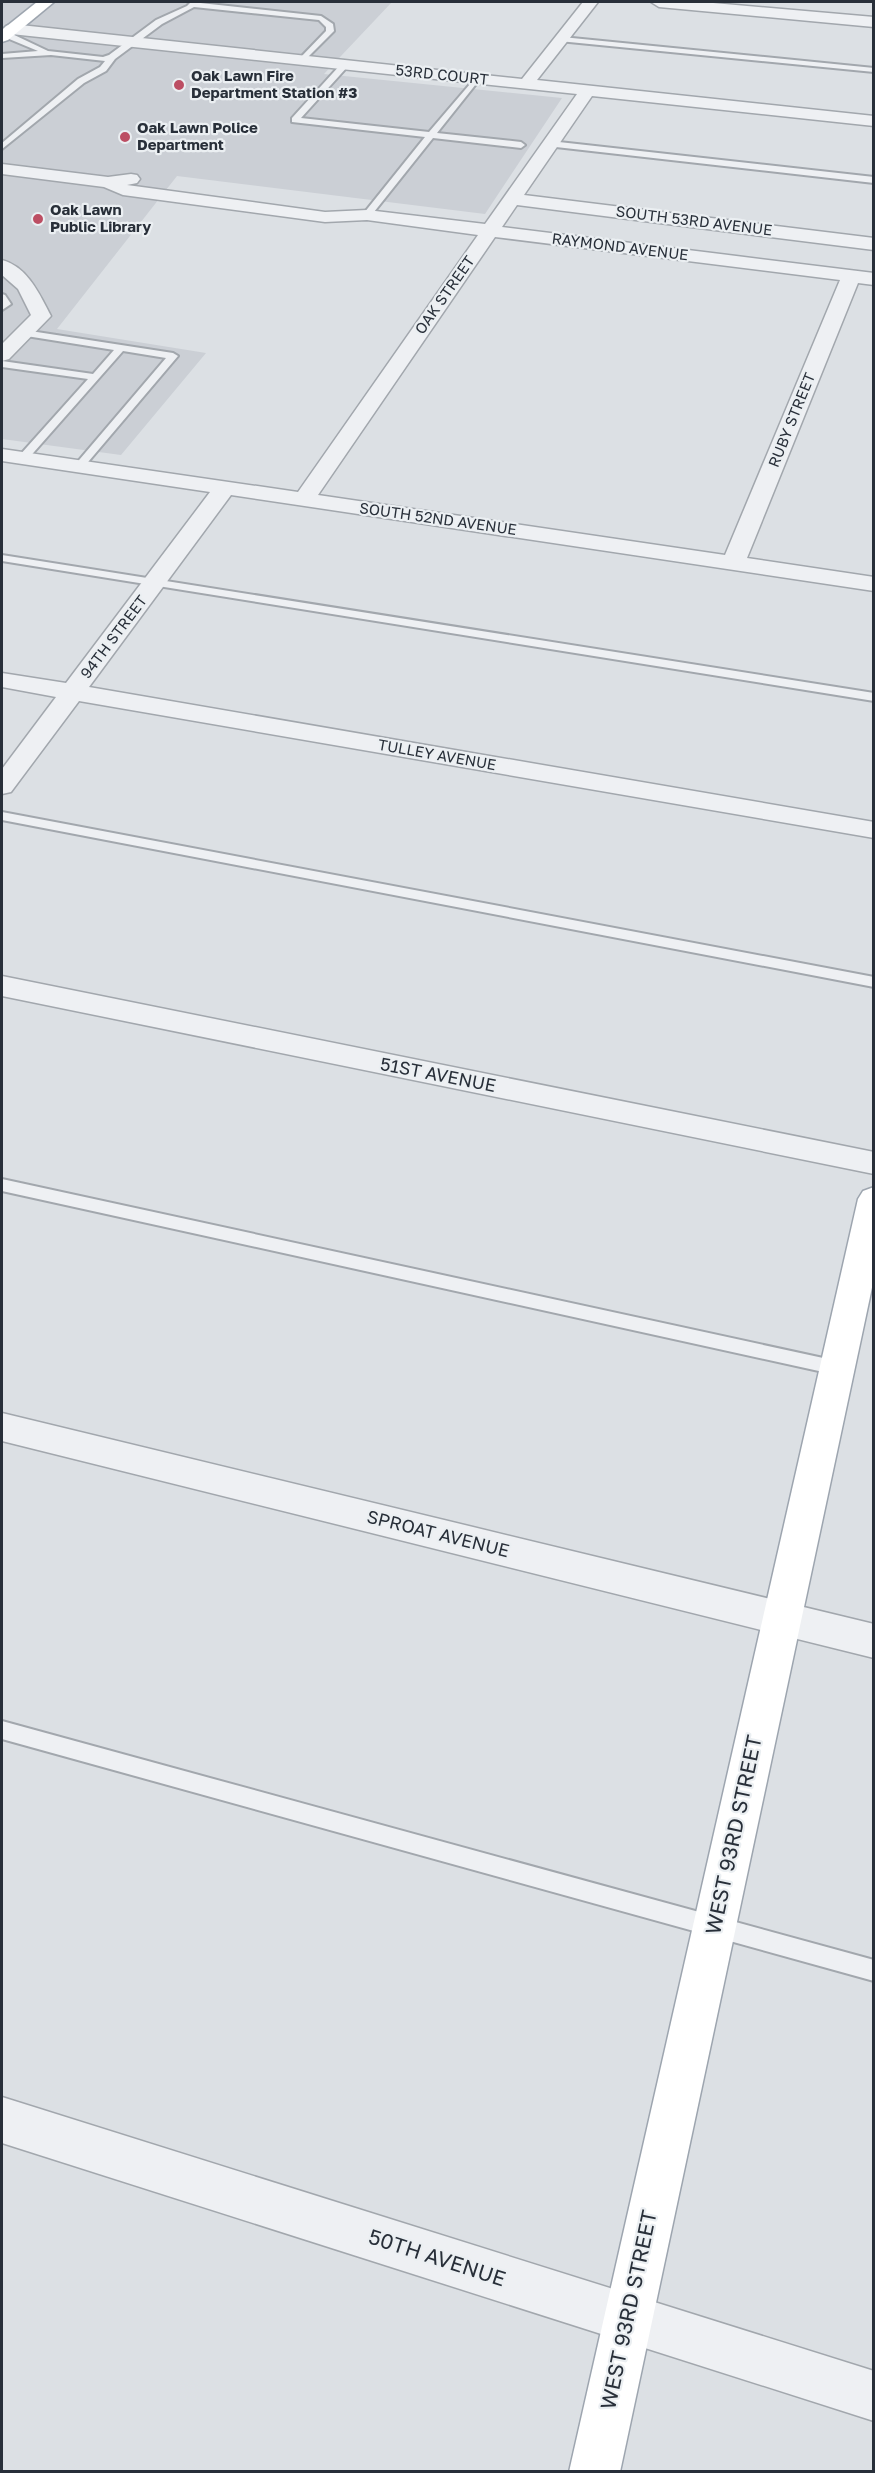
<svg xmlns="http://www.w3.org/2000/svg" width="875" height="2473" viewBox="0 0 875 2473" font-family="'Golos Text',sans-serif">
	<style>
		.built { fill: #cbcfd5 }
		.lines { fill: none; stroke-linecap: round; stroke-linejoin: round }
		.service-casing { stroke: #a2a7ad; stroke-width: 4 }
		.minor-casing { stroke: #a2a7ad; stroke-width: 3 }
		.primary-casing { stroke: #9da5af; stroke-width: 3 }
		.service { fill: #eef0f3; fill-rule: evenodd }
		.minor { fill: #eef0f3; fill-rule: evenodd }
		.primary { fill: #fff; fill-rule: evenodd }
		.poi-dot { fill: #bc4e63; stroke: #ebeff2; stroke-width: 2 }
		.labels { text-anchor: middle; stroke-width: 4.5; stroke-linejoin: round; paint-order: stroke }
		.far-street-label { font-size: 15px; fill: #282f39; stroke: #ebeff2 }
		.far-poi-label { font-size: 15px; font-weight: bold; fill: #282f39; stroke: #ebeff2; text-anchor: start }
		.street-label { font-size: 18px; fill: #282f39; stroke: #ebeff2 }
		.near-street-label { font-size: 21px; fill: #282f39; stroke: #ebeff2 }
	</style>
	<rect width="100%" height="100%" fill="#dce0e4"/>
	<!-- built -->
	<path class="built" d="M2,2H392L324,74L562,98L485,214L177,176L57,329L206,353L121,455L2,439Z"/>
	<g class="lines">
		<defs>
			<g id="service">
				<path d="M191,2L321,16L333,24L334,31L303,62L299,60L300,58L326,31V27L319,20L194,7L162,24L115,59L106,71L84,83L2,149V143L78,79L100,67L105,61L51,55L2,58V54L38,51L2,36V32H8L48,51L103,57L109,55L156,20L187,6Z"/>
				<path d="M562,37L874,68V72L559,41L558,39Z"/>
				<path d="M342,63L349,65L301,118L429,132L476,77L480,79L437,133L521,142L525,145L521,148L433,138L370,217H364V213L425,137L292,122V118Z"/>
				<path d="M550,141L874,177V183L547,146V142Z"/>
				<path d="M2,294L5,295L11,304L2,310Z"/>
				<path d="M24,330L173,353L178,356L83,468H75L74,466L166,358L123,351L27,460H19V456L88,379L2,367V361L93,374L114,350L20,335V331Z"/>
				<path d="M2,555L874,693V701L2,561Z"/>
				<path d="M2,812L874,977V987L2,820Z"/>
				<path d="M2,1179L837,1361L843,1363L846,1368L843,1373L837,1375L2,1191Z"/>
				<path d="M2,1721L874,1960V1981L2,1739Z"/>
			</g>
			<g id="minor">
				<path d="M583,2H598L537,80L874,116V126L592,96L524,195L874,238V250L517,205L502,227L874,273V285L858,283L747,558L874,577V591L231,495L89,687L874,822V838L79,701L11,792L2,794V769L56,697L2,687V673L66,683L210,492L2,461V449L298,492L478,235L367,220L325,222L123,195L104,187L2,174V164L108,177L131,174L137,175L140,179L137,183L127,185L325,212L367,210L485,224L577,94L11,34L6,32L3,29L6,26L11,24L522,79ZM495,237L840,280L725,555L318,495Z"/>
				<path d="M651,2H702L874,17V27L659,7Z"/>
				<path d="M2,260C28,267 40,295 51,316L9,359L2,361V344L31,315L18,289L2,275Z"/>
				<path d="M2,976L874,1152V1174L2,996Z"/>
				<path d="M2,1413L874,1624V1658L2,1441Z"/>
				<path d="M2,2097L874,2371V2421L2,2143Z"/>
			</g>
			<g id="primary">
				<path d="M37,2H54L8,40L2,42V30Z"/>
				<path d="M874,1187V1278L620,2472H569L858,1199L863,1191Z"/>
			</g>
		</defs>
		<!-- service casing -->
		<use href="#service" class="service-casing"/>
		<!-- minor casing -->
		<use href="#minor" class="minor-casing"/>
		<!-- primary casing -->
		<use href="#primary" class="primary-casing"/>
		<!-- service -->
		<use href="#service" class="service"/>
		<!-- minor -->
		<use href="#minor" class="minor"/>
		<!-- primary -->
		<use href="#primary" class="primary"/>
	</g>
	<!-- markers -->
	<g class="poi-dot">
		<circle cx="179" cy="85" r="6"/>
		<circle cx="125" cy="137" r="6"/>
		<circle cx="38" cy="219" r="6"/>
	</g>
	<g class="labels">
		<!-- far-street labels -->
		<g class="far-street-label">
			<text transform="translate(442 75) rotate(6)" y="5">53RD COURT</text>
			<text transform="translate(694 221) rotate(7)" y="5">SOUTH 53RD AVENUE</text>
			<text transform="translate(620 247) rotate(7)" y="5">RAYMOND AVENUE</text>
			<text transform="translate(445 295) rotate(-55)" y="5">OAK STREET</text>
			<text transform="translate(792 420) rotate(-68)" y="5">RUBY STREET</text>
			<text transform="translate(438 519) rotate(8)" y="5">SOUTH 52ND AVENUE</text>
			<text transform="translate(114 637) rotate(-53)" y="5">94TH STREET</text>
			<text transform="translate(437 755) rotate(10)" y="5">TULLEY AVENUE</text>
		</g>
		<!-- far-poi labels -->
		<g class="far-poi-label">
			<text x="191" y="81">Oak Lawn Fire<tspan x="191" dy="17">Department Station #3</tspan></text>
			<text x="137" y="133">Oak Lawn Police<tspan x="137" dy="17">Department</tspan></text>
			<text x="50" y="215">Oak Lawn<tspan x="50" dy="17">Public Library</tspan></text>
		</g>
		<!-- street labels -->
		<g class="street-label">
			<text transform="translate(438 1075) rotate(11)" y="6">51ST AVENUE</text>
			<text transform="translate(438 1534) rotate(14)" y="6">SPROAT AVENUE</text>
		</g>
		<!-- near-street labels -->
		<g class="near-street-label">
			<text transform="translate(734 1835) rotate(-78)" y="7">WEST 93RD STREET</text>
			<text transform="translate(437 2258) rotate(18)" y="7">50TH AVENUE</text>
			<text transform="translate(629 2310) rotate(-78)" y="7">WEST 93RD STREET</text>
		</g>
	</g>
	<!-- border -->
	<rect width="875" height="2473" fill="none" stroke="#282f39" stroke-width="6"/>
</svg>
